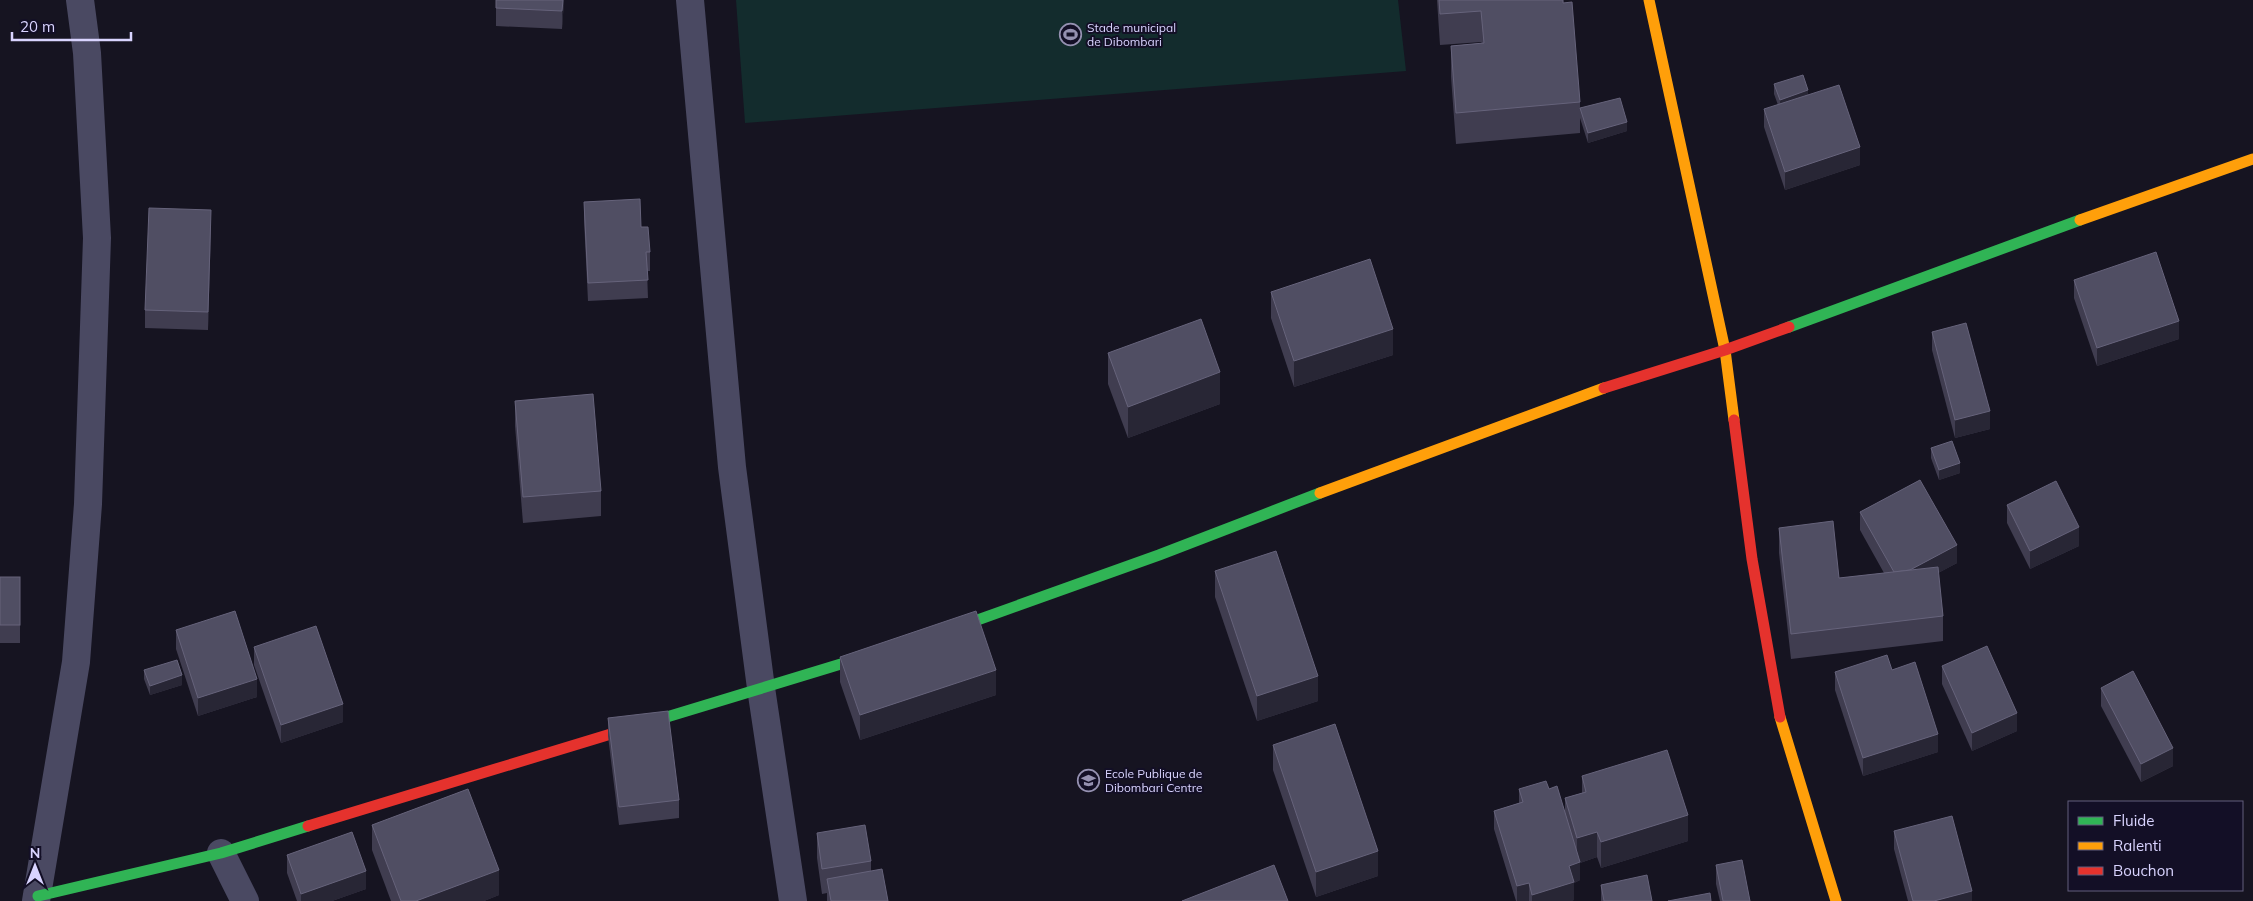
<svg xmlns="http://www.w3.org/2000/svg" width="2253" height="901" viewBox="0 0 2253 901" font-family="Mulish,sans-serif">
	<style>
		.green { fill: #132c2d }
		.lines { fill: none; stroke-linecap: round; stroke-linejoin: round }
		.street { stroke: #4a4962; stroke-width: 28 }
		.fast { stroke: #30b455; stroke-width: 11 }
		.slow { stroke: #ff9f0a; stroke-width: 11 }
		.jam { stroke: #e5322d; stroke-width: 11 }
		.wall { fill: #403d50 }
		.shaded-wall { fill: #282635 }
		.building { fill: #504e63; stroke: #66637b }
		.labels { text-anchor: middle; stroke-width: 4; stroke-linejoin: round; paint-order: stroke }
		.poi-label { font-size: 12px; fill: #d9d4ff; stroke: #130f26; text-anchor: start }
	</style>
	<rect width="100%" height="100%" fill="#161421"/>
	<!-- green -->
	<path class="green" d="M736,0H1398L1406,71L745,123Z"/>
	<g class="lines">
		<!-- street -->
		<g class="street">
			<path d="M690,0L732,467L761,688L793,901"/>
			<path d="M221,853L245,901"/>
			<path d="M36,901L76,662L88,504L97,238L87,53L80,0"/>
		</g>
		<!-- fast -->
		<g class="fast">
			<path d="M1789,327L2080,220"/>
			<path d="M944,632L1159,555L1320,493"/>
			<path d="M647,723L877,653"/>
			<path d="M38,896L221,853L308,826"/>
		</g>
		<!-- slow -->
		<g class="slow">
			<path d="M1649,0L1725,350L1734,420"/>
			<path d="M2080,220L2253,159"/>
			<path d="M1320,493L1604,388"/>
			<path d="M1780,717L1836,901"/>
		</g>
		<!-- jam -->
		<g class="jam">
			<path d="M1604,388L1725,350L1789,327"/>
			<path d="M1734,420L1752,559L1780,717"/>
			<path d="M308,826L647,723"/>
		</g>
	</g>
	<!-- wall -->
	<g class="wall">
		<path d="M496,0H564L562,29L496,26Z"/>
		<path d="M1437,0H1563L1580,102V133L1456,144L1451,77V46L1482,43L1481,42L1440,45Z"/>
		<path d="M1774,84L1808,95L1860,165L1785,190L1764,127V109L1778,105L1774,94Z"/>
		<path d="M1580,108L1627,131L1588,143L1580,118Z"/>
		<path d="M584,202L641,227L650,252V271H647L648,298L588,301L584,220Z"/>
		<path d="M211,228L208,330L145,328V310Z"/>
		<path d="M2074,280L2179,339L2097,366L2074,298Z"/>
		<path d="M1271,292L1393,355L1294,387L1271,318Z"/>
		<path d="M1932,332L1990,429L1955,438L1932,350Z"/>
		<path d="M1108,353L1220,404L1128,438L1108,384Z"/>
		<path d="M515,401L601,491V516L523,523L515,426Z"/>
		<path d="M1931,448L1960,473L1939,480L1931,458Z"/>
		<path d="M2007,505L2079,546L2030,569L2007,523Z"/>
		<path d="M1860,512L1957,563L1938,573L1943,616V641L1791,659L1779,553V528L1839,578L1884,573L1860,530Z"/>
		<path d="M1215,571L1318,701L1257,721L1215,597Z"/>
		<rect x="0" y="577" width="20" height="66"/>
		<path d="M176,630L257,697L198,716L176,649Z"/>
		<path d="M254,647L343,722L281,743L254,665Z"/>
		<path d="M840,657L996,695L860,740L840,682Z"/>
		<path d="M1942,666L2017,731L1972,751L1942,684Z"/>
		<path d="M144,670L182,685L150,695L144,679Z"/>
		<path d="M1892,670L1938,752L1863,776L1835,690V672Z"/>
		<path d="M2101,688L2173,766L2141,782L2101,706Z"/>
		<path d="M608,718L679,800V818L619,825L608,736Z"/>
		<path d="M1273,745L1378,876L1316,897L1273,770Z"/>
		<path d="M1582,776L1688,841L1601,868L1597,857L1580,863V880L1574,883V900L1571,901H1516L1494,829V811L1519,803V789H1549L1565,811V798L1582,793Z"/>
		<path d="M372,825L499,895L484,901H391L372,850Z"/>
		<path d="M1894,831L1972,901H1908L1894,849Z"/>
		<path d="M817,833L871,861V871L888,901H827V893L822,894L817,858Z"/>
		<path d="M287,855L366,889L332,901H297L287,873Z"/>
		<path d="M1716,865L1750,901H1720L1716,884Z"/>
		<path d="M1601,885L1652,901H1601Z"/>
	</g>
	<!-- shaded-wall -->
	<g class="shaded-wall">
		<path d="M563,0H564L562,29V11Z"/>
		<path d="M1808,90V100L1780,110V100Z"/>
		<path d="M1627,122V131L1588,143V133Z"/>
		<path d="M1860,147V165L1785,190V172Z"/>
		<path d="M211,210V228L208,330V312Z"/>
		<path d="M2179,321V339L2097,366V348Z"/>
		<path d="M1393,329V355L1294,387V361Z"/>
		<path d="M1220,372V404L1128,438V407Z"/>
		<path d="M1990,411V429L1955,438V420Z"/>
		<path d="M1960,463V473L1939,480V470Z"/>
		<path d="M2079,527V546L2030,569V551Z"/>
		<path d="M1957,545V563L1897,595V577Z"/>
		<path d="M996,670V695L860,740V715Z"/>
		<path d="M182,675V685L150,695V686Z"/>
		<path d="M1318,676V701L1257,721V696Z"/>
		<path d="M257,679V697L198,716V698Z"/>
		<path d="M343,704V722L281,743V725Z"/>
		<path d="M2017,713V731L1972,751V733Z"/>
		<path d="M1938,734V752L1863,776V758Z"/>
		<path d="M2173,748V766L2141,782V764Z"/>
		<path d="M1688,815V841L1601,868V842Z"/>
		<path d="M1597,832V857L1580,863V880L1574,883V900L1571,901H1532V895L1569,866L1577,863V838Z"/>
		<path d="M1378,851V876L1316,897V872Z"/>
		<path d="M499,870V895L484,901H416Z"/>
		<path d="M366,871V889L332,901H301V894Z"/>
		<path d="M1529,883V901H1517V886Z"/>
		<path d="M1972,891V901H1934Z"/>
	</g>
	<!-- building -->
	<g class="building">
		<path d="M496,0H563L562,11L496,8Z"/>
		<path d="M1439,0H1563V3L1572,2L1580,102L1456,113L1451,46L1484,43L1481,11L1440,14Z"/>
		<path d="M1803,75L1808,90L1780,100L1774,84Z"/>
		<path d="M1839,85L1860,147L1785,172L1764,109Z"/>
		<path d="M1620,98L1627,122L1588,133L1580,108Z"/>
		<path d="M640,199L641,227H648L650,252H646L648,280L588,283L584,202Z"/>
		<path d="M149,208L211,210L208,312L145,310Z"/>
		<path d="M2156,252L2179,321L2097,348L2074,280Z"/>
		<path d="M1370,259L1393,329L1294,361L1271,292Z"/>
		<path d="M1201,319L1220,372L1128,407L1108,353Z"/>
		<path d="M1966,323L1990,411L1955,420L1932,332Z"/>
		<path d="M593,394L601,491L523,497L515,401Z"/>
		<path d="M1952,441L1960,463L1939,470L1931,448Z"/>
		<path d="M1920,480L1957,545L1910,570L1894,572L1860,512Z"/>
		<path d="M2056,481L2079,527L2030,551L2007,505Z"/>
		<path d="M1833,521L1839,578L1938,567L1943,616L1791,634L1779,528Z"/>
		<path d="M1276,551L1318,676L1257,696L1215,571Z"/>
		<rect x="0" y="577" width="20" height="48"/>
		<path d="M235,611L257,679L198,698L176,630Z"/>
		<path d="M976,611L996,670L860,715L840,657Z"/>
		<path d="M316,626L343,704L281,725L254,647Z"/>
		<path d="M1987,646L2017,713L1972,733L1942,666Z"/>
		<path d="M1887,655L1892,670L1915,662L1938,734L1863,758L1835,672Z"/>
		<path d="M177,660L182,675L150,686L144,670Z"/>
		<path d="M2133,671L2173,748L2141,764L2101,688Z"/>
		<path d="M668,711L679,800L619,807L608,718Z"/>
		<path d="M1335,724L1378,851L1316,872L1273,745Z"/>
		<path d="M1667,750L1688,815L1601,842L1597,832L1577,838L1565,798L1586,792L1582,776Z"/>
		<path d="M1546,781L1549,789L1557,786L1580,862L1569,866L1574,882L1532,895L1529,883L1517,886L1494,811L1523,802L1519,789Z"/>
		<path d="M468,789L499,870L416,901H401L372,825Z"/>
		<path d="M1952,816L1972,891L1934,901H1913L1894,831Z"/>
		<path d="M865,825L871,861L822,869L817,833Z"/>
		<path d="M352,832L366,871L301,894L287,855Z"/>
		<path d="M1742,860L1750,901H1723L1716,865Z"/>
		<path d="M1274,865L1288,901H1182Z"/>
		<path d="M882,869L888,901H831L827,879Z"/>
		<path d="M1647,875L1652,901H1604L1601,885Z"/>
		<path d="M1710,893L1711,901H1668Z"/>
	</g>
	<!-- icons -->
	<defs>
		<symbol id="stadium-ring" viewBox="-11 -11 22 22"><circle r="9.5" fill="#130f26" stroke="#9591b1" stroke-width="1.5"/><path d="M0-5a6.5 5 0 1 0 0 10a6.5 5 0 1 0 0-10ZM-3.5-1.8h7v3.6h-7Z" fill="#9591b1"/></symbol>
		<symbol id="school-ring" viewBox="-11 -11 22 22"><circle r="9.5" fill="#130f26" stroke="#9591b1" stroke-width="1.5"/><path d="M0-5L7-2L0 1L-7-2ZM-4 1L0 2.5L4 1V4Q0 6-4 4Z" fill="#9591b1"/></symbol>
	</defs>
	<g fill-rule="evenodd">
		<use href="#stadium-ring" x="1058" y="22" width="25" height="25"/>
		<use href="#school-ring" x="1076" y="768" width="25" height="25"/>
	</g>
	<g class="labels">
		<!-- poi labels -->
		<g class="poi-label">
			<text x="1087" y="32">Stade municipal<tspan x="1087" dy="14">de Dibombari</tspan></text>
			<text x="1105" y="778">Ecole Publique de<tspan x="1105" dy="14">Dibombari Centre</tspan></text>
		</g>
	</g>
	<!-- legend -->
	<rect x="2068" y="801" width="175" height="90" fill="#130f26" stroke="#625e7d"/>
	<rect x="2078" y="817" width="25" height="8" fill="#30b455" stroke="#625e7d"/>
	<text x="2113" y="826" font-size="15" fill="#d9d4ff">Fluide</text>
	<rect x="2078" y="842" width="25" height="8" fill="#ff9f0a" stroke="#625e7d"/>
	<text x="2113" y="851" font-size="15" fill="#d9d4ff">Ralenti</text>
	<rect x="2078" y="867" width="25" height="8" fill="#e5322d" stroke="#625e7d"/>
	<text x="2113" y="876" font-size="15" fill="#d9d4ff">Bouchon</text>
	<!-- north arrow -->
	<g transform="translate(35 866)" stroke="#130f26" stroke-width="4" paint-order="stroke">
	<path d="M0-4L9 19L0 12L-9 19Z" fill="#d9d4ff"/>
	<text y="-8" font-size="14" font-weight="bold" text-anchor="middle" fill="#d9d4ff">N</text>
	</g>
	<!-- scale -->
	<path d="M12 32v8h119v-8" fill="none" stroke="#d9d4ff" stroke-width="2.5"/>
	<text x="20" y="32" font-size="15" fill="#d9d4ff" stroke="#130f26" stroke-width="4" paint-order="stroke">20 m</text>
</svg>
